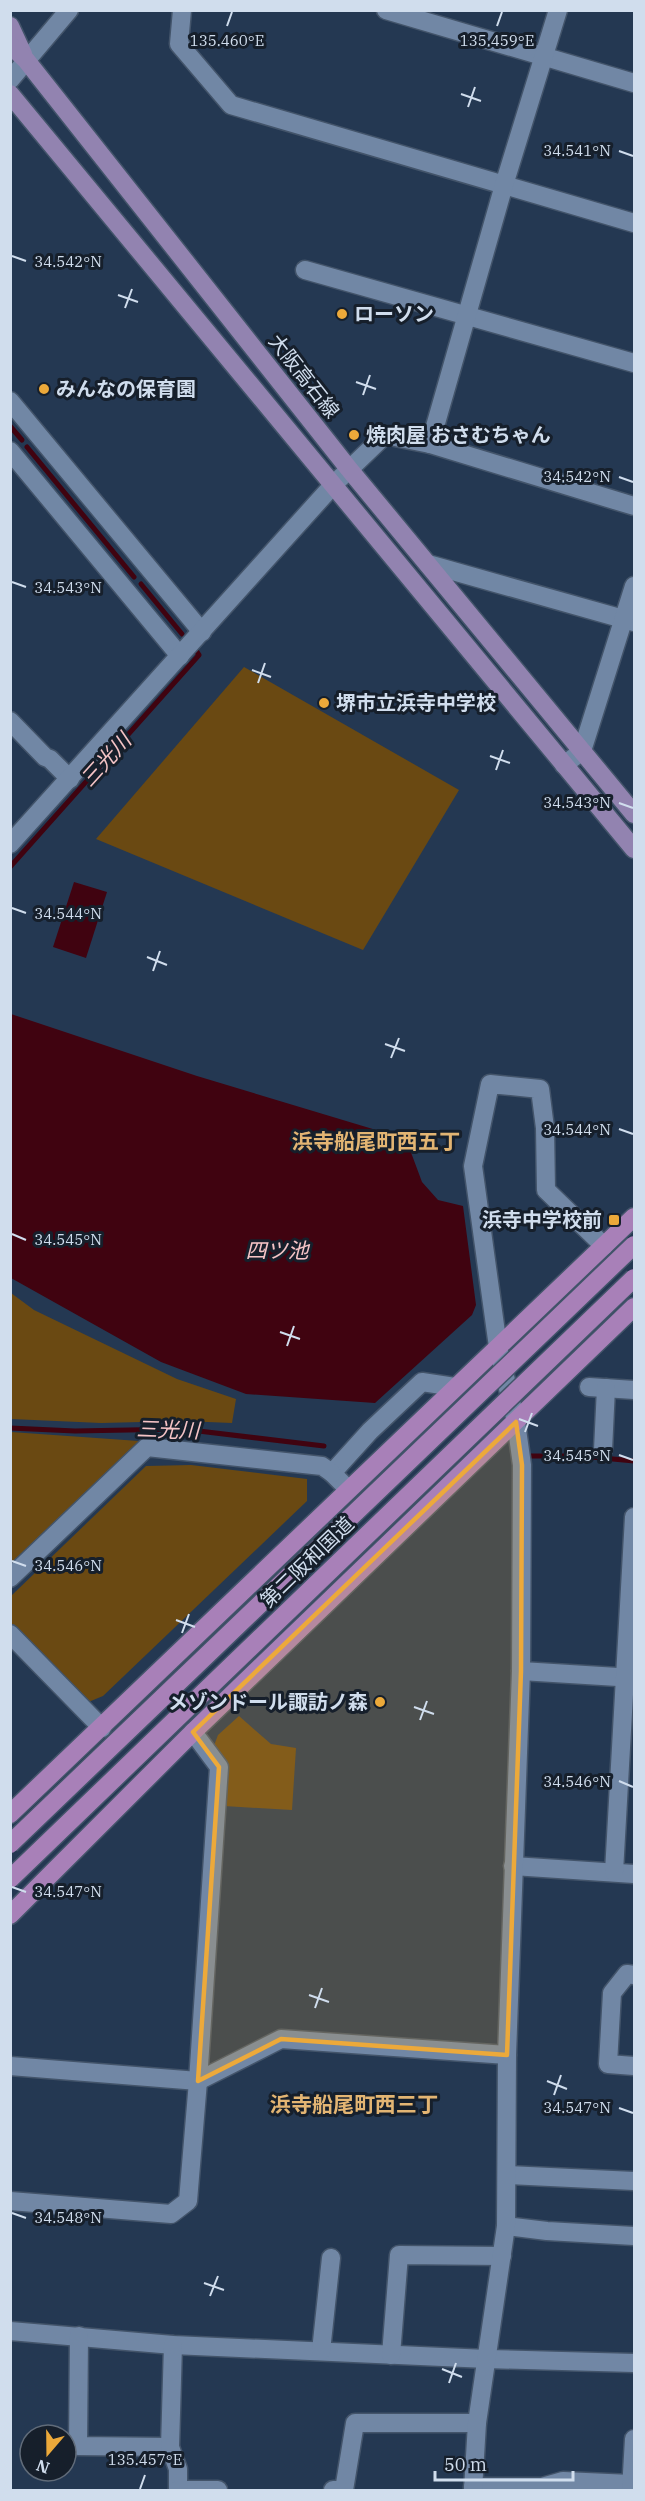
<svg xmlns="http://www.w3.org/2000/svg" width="645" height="2501" viewBox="0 0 645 2501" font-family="'IBM Plex Serif','Noto Sans JP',serif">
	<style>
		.green { fill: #6a4912 }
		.water { fill: #400310 }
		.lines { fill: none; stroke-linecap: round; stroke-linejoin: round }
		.stream { stroke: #400310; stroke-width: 5 }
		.minor-casing { stroke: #43546a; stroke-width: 21 }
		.major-casing { stroke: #43546a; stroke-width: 21 }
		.highway-casing { stroke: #43546a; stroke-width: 21 }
		.minor { stroke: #7187a5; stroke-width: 18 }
		.major { stroke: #9283b0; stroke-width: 18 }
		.highway { stroke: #a880b8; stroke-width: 18 }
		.highway-bridge-casing { stroke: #43546a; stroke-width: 21; stroke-linecap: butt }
		.highway-bridge { stroke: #a880b8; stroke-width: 18 }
		.marked { fill: #eca93a; fill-opacity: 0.2; stroke: #eca93a; stroke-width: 4.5; stroke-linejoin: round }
		.ticks { fill: none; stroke: #d0dded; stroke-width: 2 }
		.poi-dot { fill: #eca93a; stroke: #161f2b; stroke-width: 2 }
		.labels { text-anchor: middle; stroke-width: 6; stroke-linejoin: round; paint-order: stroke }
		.poi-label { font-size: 20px; font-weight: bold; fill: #d0dded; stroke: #161f2b; text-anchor: start }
		.street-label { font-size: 20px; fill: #d0dded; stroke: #161f2b }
		.water-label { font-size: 21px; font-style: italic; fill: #f5c4c6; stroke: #161f2b }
		.neighbourhood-label { font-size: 21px; font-weight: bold; fill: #e3b573; stroke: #161f2b }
		.ticks-label { font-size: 15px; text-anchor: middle; fill: #d0dded; stroke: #161f2b; stroke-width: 6; stroke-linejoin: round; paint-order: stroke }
	</style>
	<rect width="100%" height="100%" fill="#243852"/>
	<!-- green -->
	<g class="green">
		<path d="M244,667L459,790L363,950L96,839Z"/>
		<path d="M11,1293L34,1310L177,1379L236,1399L232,1423L183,1421L101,1423L11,1419Z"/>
		<path d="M11,1432L139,1441L11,1564L10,1432Z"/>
		<path d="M191,1465L307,1479V1501L103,1696L86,1703L11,1625V1596L146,1466Z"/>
		<path d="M239,1716L271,1744L296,1748L292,1810L224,1806L212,1751L218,1735Z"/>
	</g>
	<!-- water -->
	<g class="water">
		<path d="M74,882L107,892L86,958L53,947Z"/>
		<path d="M11,1014L197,1076L406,1139L422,1182L438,1200L463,1206L476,1305L472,1315L375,1403L246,1394L161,1362L11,1278Z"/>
	</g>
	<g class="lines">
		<!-- stream -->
		<g class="stream">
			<path d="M10,426L22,440"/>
			<path d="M27,447L134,577"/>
			<path d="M141,584L182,634"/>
			<path d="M10,867L199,655L197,652"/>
			<path d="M10,1428L75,1431L182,1429L324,1446"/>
			<path d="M531,1456H581L634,1461"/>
		</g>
		<defs>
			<g id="minor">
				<path d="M182,10L179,44L231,105L634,223"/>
				<path d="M386,10L634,83"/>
				<path d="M10,80L69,10"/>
				<path d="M305,270L634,363"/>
				<path d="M10,401L202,632"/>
				<path d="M430,444L504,185L558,10"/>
				<path d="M10,451L180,656"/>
				<path d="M428,564L634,622"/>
				<path d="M10,721L45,757L50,759L70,779"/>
				<path d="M564,765L582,751L634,586"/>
				<path d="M10,844L334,484L385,435L430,444L634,506"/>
				<path d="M589,1387L634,1390"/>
				<path d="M603,1450L606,1388"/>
				<path d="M348,1489L332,1473L370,1431L422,1382L455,1387"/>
				<path d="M10,1578L147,1447L322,1466L332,1473"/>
				<path d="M10,1634L102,1728"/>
				<path d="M521,1671L634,1678"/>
				<path d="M513,1866L634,1874"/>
				<path d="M614,1872L634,1517"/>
				<path d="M634,1975L627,1974L612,1993L608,2064L634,2066"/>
				<path d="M10,2066L198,2081L281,2039L507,2055"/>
				<path d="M508,2175L634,2181"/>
				<path d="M10,2201L171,2214L188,2201L198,2081L219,1767L193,1732"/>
				<path d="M506,2226L547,2231L634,2236"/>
				<path d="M10,2331L173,2345L487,2359L634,2363"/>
				<path d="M79,2336L78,2446L170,2447"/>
				<path d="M173,2345L170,2447L178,2469V2490"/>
				<path d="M321,2351L331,2258"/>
				<path d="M391,2355L399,2255L502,2256"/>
				<path d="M473,2487H542L563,2481L631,2484"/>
				<path d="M178,2490H218"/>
				<path d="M333,2490H344L355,2423H477"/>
				<path d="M473,2490L477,2423L506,2226L507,2055L521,1671L522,1465L516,1422L498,1347L473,1166L490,1084L540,1089L545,1128L546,1190L604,1246"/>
				<path d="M631,2490L634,2439"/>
			</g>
			<g id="major">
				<path d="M10,26L23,54"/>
				<path d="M10,45L26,60L349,469L634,814"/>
				<path d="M10,94L634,849"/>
			</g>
			<g id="highway">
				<path d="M10,1814L634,1217"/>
				<path d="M10,1915L193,1732L634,1307"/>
			</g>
		</defs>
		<!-- minor casing -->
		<use href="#minor" class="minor-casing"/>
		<!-- major casing -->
		<use href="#major" class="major-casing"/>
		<!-- highway casing -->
		<use href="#highway" class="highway-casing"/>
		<!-- minor -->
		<use href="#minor" class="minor"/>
		<!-- major -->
		<use href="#major" class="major"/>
		<!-- highway -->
		<use href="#highway" class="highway"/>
		<defs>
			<g id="highway-bridge">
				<path d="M10,1844L634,1245"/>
				<path d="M10,1879L634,1278"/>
			</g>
		</defs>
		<!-- highway-bridge casing -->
		<use href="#highway-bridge" class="highway-bridge-casing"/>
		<!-- highway-bridge -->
		<use href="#highway-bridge" class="highway-bridge"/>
	</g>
	<!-- marked area -->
	<path class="marked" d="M516,1422L522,1465L521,1671L507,2055L281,2039L198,2081L219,1767L193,1732Z"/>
	<!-- ticks -->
	<path class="ticks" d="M227,26L232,12M497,26L502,12M461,94L481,101M468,107L475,87M619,151L633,156M12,256L26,261M118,295L138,302M125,308L132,289M356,382L376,389M363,395L370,375M619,477L633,482M12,582L26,587M252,670L271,677M258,683L265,663M490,756L510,763M496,770L503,750M619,803L633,808M12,908L26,913M147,957L167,965M153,971L160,951M385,1044L405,1051M391,1058L399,1038M619,1129L633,1134M12,1234L26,1240M280,1332L300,1339M287,1346L294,1326M519,1419L538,1426M525,1432L532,1413M619,1455L633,1460M12,1561L26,1566M176,1620L195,1627M182,1633L189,1614M414,1707L434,1714M420,1720L427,1701M619,1781L633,1787M12,1887L26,1892M309,1995L329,2002M315,2008L322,1988M547,2081L567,2089M554,2095L561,2075M619,2108L633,2113M12,2213L26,2218M204,2283L224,2290M210,2296L218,2276M442,2369L462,2377M449,2383L456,2363M140,2489L145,2475"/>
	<!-- markers -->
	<g class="poi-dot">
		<circle cx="342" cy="314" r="6"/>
		<circle cx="44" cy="389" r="6"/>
		<circle cx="354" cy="435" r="6"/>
		<circle cx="324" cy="703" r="6"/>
		<rect x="608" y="1214" width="12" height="12" rx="3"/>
		<circle cx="380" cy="1702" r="6"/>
	</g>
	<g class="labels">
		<!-- poi labels -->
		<g class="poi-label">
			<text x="354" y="321">ローソン</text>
			<text x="56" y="396">みんなの保育園</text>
			<text x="366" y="442">焼肉屋 おさむちゃん</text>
			<text x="336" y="710">堺市立浜寺中学校</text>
			<text x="602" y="1227" text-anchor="end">浜寺中学校前</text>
			<text x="368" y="1709" text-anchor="end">メゾンドール諏訪ノ森</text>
		</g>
		<!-- street labels -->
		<g class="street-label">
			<text transform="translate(304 376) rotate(52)" y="7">大阪高石線</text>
			<text transform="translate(307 1562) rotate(-44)" y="7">第二阪和国道</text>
		</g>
		<!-- water labels -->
		<g class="water-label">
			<text transform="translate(106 760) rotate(-48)" y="7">三光川</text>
			<text x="277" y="1258">四ツ池</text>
			<text transform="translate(168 1430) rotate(2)" y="7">三光川</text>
		</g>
		<!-- neighbourhood labels -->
		<g class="neighbourhood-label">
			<text x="376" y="1149">浜寺船尾町西五丁</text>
			<text x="354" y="2112">浜寺船尾町西三丁</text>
		</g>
	</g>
	<g class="ticks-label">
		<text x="227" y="46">135.460°E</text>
		<text x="497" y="46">135.459°E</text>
		<text x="577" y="156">34.541°N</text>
		<text x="68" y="267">34.542°N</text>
		<text x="577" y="482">34.542°N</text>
		<text x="68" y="593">34.543°N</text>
		<text x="577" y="808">34.543°N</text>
		<text x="68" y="919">34.544°N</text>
		<text x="577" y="1135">34.544°N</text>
		<text x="68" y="1245">34.545°N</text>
		<text x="577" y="1461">34.545°N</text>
		<text x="68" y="1571">34.546°N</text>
		<text x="577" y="1787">34.546°N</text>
		<text x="68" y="1897">34.547°N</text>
		<text x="577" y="2113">34.547°N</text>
		<text x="68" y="2223">34.548°N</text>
		<text x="145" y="2465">135.457°E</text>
	</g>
	<!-- border -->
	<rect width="645" height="2501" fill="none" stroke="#d0dded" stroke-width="24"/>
	<!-- north arrow -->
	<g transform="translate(48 2453) rotate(200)"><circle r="28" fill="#161f2b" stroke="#606b79" stroke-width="1.5"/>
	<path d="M0-4.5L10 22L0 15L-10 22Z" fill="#eca93a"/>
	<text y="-9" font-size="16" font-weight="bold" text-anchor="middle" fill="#d0dded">N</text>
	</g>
	<!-- scale -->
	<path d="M435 2471v9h138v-9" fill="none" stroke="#d0dded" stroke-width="3"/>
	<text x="444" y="2471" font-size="18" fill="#d0dded" stroke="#161f2b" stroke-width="4.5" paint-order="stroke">50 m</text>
</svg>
